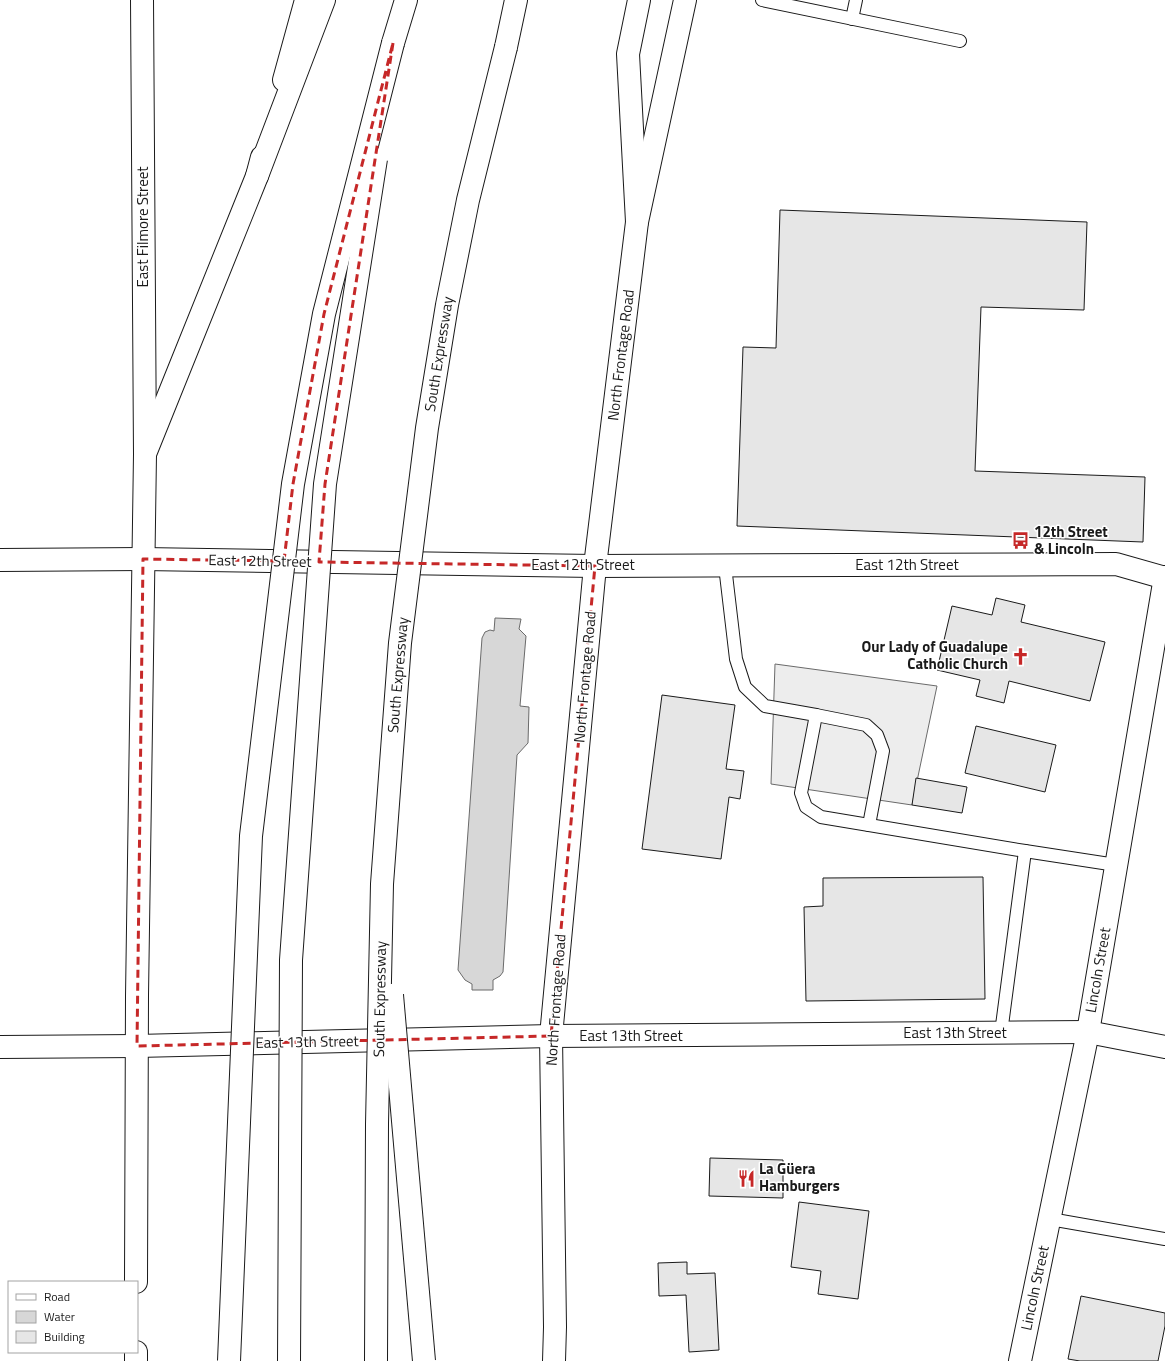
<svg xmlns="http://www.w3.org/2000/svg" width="1165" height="1361" viewBox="0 0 1165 1361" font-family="'Titillium Web',sans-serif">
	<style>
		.built { fill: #ededed; stroke: #6a6a6a }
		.water { fill: #d7d7d7; stroke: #6a6a6a }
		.building { fill: #e6e6e6; stroke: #1a1a1a }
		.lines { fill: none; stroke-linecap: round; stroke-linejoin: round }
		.service-casing { stroke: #1a1a1a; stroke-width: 14 }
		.minor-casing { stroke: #1a1a1a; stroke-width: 24 }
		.tertiary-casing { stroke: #1a1a1a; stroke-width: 24 }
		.secondary-casing { stroke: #1a1a1a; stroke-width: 24 }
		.motorway-casing { stroke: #1a1a1a; stroke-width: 24 }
		.service { stroke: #fff; stroke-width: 12 }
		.minor { stroke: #fff; stroke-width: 22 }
		.tertiary { stroke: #fff; stroke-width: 22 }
		.secondary { stroke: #fff; stroke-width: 22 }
		.motorway { stroke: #fff; stroke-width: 22 }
		.motorway-bridge-casing { stroke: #1a1a1a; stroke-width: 24; stroke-linecap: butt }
		.motorway-bridge { stroke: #fff; stroke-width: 22 }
		.marked { fill: none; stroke: #c62828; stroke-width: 3; stroke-dasharray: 8 5; stroke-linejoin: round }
		.labels { text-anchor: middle; stroke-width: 3; stroke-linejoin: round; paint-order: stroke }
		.street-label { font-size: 15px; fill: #1a1a1a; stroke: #fff }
		.poi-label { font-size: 15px; font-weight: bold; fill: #1a1a1a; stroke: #fff; text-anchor: start }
	</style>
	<rect width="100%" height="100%" fill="#fff"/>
	<!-- built -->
	<path class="built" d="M775,664L937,686L912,805L771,784Z"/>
	<!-- water -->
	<path class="water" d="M495,618L521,619L519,629L526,636L520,706L529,707L528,743L517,755L503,972L500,976L493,980V990H472V984L465,980L458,970L482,638L485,632L490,630L494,631Z"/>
	<!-- building -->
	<g class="building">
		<path d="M780,210L1087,222L1084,310L981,307L975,471L1145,477L1143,542L737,526L743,347L776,348Z"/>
		<path d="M996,598L1025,605L1021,622L1105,642L1090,701L1009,681L1004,703L976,696L980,680L937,670L952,606L992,615Z"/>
		<path d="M662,695L735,705L726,769L744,771L740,799L729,797L721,859L642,849Z"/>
		<path d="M976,726L1056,745L1045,792L965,773Z"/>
		<path d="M916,778L967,787L962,813L912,805Z"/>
		<path d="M983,877L985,999L806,1001L804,907L823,906V878Z"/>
		<path d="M710,1158L783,1160V1198L709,1196Z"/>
		<path d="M799,1202L869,1211L858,1299L818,1294L821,1271L791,1267Z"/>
		<path d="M687,1262V1274L715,1273L719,1350L689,1352L686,1295L659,1296L658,1263Z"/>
		<path d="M1081,1296L1165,1313V1326L1158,1361H1080L1068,1359Z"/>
	</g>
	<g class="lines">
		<defs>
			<g id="service">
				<path d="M762,0L960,41"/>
				<path d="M852,19L856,0"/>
				<path d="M725,566L736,659L745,687L765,706L816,715L801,793L806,807L821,817L1025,851L1116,865"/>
				<path d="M816,715L866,725L877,735L883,751L869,825"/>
				<path d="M1001,1033L1025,851"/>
				<path d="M1050,1219L1165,1239"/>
			</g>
			<g id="minor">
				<path d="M142,0L145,454"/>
				<path d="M1020,1361L1088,1032L1165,577"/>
			</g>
			<g id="tertiary">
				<path d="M143,559L595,566L1116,564L1165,578"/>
				<path d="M1088,1032L1165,1047"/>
			</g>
			<g id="secondary">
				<path d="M284,80L306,0"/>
				<path d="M0,560L143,559"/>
				<path d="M0,1047L137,1046L551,1036L1088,1032"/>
				<path d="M136,1282L137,996L145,454L257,176L262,157"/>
				<path d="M136,1361V1352"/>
				<path d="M554,1361L555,1327L551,1036L595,566L637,222L685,0"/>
			</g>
			<g id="motorway">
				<path d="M393,43L406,0"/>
				<path d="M506,47L516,0"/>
				<path d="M257,176L324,0"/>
				<path d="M637,222L628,54L639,0"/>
			</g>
		</defs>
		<!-- service casing -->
		<use href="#service" class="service-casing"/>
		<!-- minor casing -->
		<use href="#minor" class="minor-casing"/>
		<!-- tertiary casing -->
		<use href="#tertiary" class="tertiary-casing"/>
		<!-- secondary casing -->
		<use href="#secondary" class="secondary-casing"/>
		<!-- motorway casing -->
		<use href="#motorway" class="motorway-casing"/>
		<!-- service -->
		<use href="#service" class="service"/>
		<!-- minor -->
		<use href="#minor" class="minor"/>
		<!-- tertiary -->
		<use href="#tertiary" class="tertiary"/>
		<!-- secondary -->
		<use href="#secondary" class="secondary"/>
		<!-- motorway -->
		<use href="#motorway" class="motorway"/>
		<defs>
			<g id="motorway-bridge">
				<path d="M392,995L424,1361"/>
				<path d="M229,1361L251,836L293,484L324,314L393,43"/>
				<path d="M289,1361L291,960L325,484L376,159"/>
				<path d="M376,1361L377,1124L382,884L400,643L427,428L447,305L468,200L506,47"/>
			</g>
		</defs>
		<!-- motorway-bridge casing -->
		<use href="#motorway-bridge" class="motorway-bridge-casing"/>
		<!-- motorway-bridge -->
		<use href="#motorway-bridge" class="motorway-bridge"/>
	</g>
	<!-- marked area -->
	<path class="marked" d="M393,43L325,484L319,562L595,566L551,1036L137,1046L143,559L284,561L293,484L324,314Z"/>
	<!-- icons -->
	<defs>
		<symbol id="bus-bare" viewBox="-9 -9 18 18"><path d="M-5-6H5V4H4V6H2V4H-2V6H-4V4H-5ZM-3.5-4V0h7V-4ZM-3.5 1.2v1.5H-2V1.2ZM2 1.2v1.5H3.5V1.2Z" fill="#c62828" stroke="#fff" stroke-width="2.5" paint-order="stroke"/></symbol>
		<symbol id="church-bare" viewBox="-9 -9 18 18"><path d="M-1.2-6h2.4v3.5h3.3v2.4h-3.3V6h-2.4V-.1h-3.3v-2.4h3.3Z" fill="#c62828" stroke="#fff" stroke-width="2.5" paint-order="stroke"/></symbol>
		<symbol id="restaurant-bare" viewBox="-9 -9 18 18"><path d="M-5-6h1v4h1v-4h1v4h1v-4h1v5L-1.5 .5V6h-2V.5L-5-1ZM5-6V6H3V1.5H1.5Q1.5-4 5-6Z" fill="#c62828" stroke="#fff" stroke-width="2.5" paint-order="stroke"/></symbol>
	</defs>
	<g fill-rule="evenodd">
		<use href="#bus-bare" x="1008" y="528" width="25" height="25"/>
		<use href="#church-bare" x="1008" y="644" width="25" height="25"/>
		<use href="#restaurant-bare" x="734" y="1166" width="25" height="25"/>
	</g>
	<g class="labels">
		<!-- street labels -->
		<g class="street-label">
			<text transform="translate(143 227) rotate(-90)" y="5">East Filmore Street</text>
			<text transform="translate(439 354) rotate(-81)" y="5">South Expressway</text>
			<text transform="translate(621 355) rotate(-83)" y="5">North Frontage Road</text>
			<text transform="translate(260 561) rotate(1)" y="5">East 12th Street</text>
			<text x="583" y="570">East 12th Street</text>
			<text x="907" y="570">East 12th Street</text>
			<text transform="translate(398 675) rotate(-85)" y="5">South Expressway</text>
			<text transform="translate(585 677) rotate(-85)" y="5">North Frontage Road</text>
			<text transform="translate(1098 970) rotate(-80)" y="5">Lincoln Street</text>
			<text transform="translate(380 999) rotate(-89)" y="5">South Expressway</text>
			<text transform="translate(556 1000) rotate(-86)" y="5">North Frontage Road</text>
			<text x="955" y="1038">East 13th Street</text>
			<text x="631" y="1041">East 13th Street</text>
			<text transform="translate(307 1042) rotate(-1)" y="5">East 13th Street</text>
			<text transform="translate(1035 1288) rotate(-78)" y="5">Lincoln Street</text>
		</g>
		<!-- poi labels -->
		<g class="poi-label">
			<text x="1034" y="537">12th Street<tspan x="1034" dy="17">&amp; Lincoln</tspan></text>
			<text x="1008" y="652" text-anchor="end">Our Lady of Guadalupe<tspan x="1008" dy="17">Catholic Church</tspan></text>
			<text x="759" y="1174">La Güera<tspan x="759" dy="17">Hamburgers</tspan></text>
		</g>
	</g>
	<!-- legend -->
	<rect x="8" y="1281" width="130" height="72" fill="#ffffff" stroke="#a3a3a3"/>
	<rect x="16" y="1294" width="20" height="6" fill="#ffffff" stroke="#a3a3a3"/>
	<text x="44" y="1301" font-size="12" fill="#1a1a1a">Road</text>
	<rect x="16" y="1311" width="20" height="12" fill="#d7d7d7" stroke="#a3a3a3"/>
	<text x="44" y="1321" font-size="12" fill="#1a1a1a">Water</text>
	<rect x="16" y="1331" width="20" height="12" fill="#e6e6e6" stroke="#a3a3a3"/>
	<text x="44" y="1341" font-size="12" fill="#1a1a1a">Building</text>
</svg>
